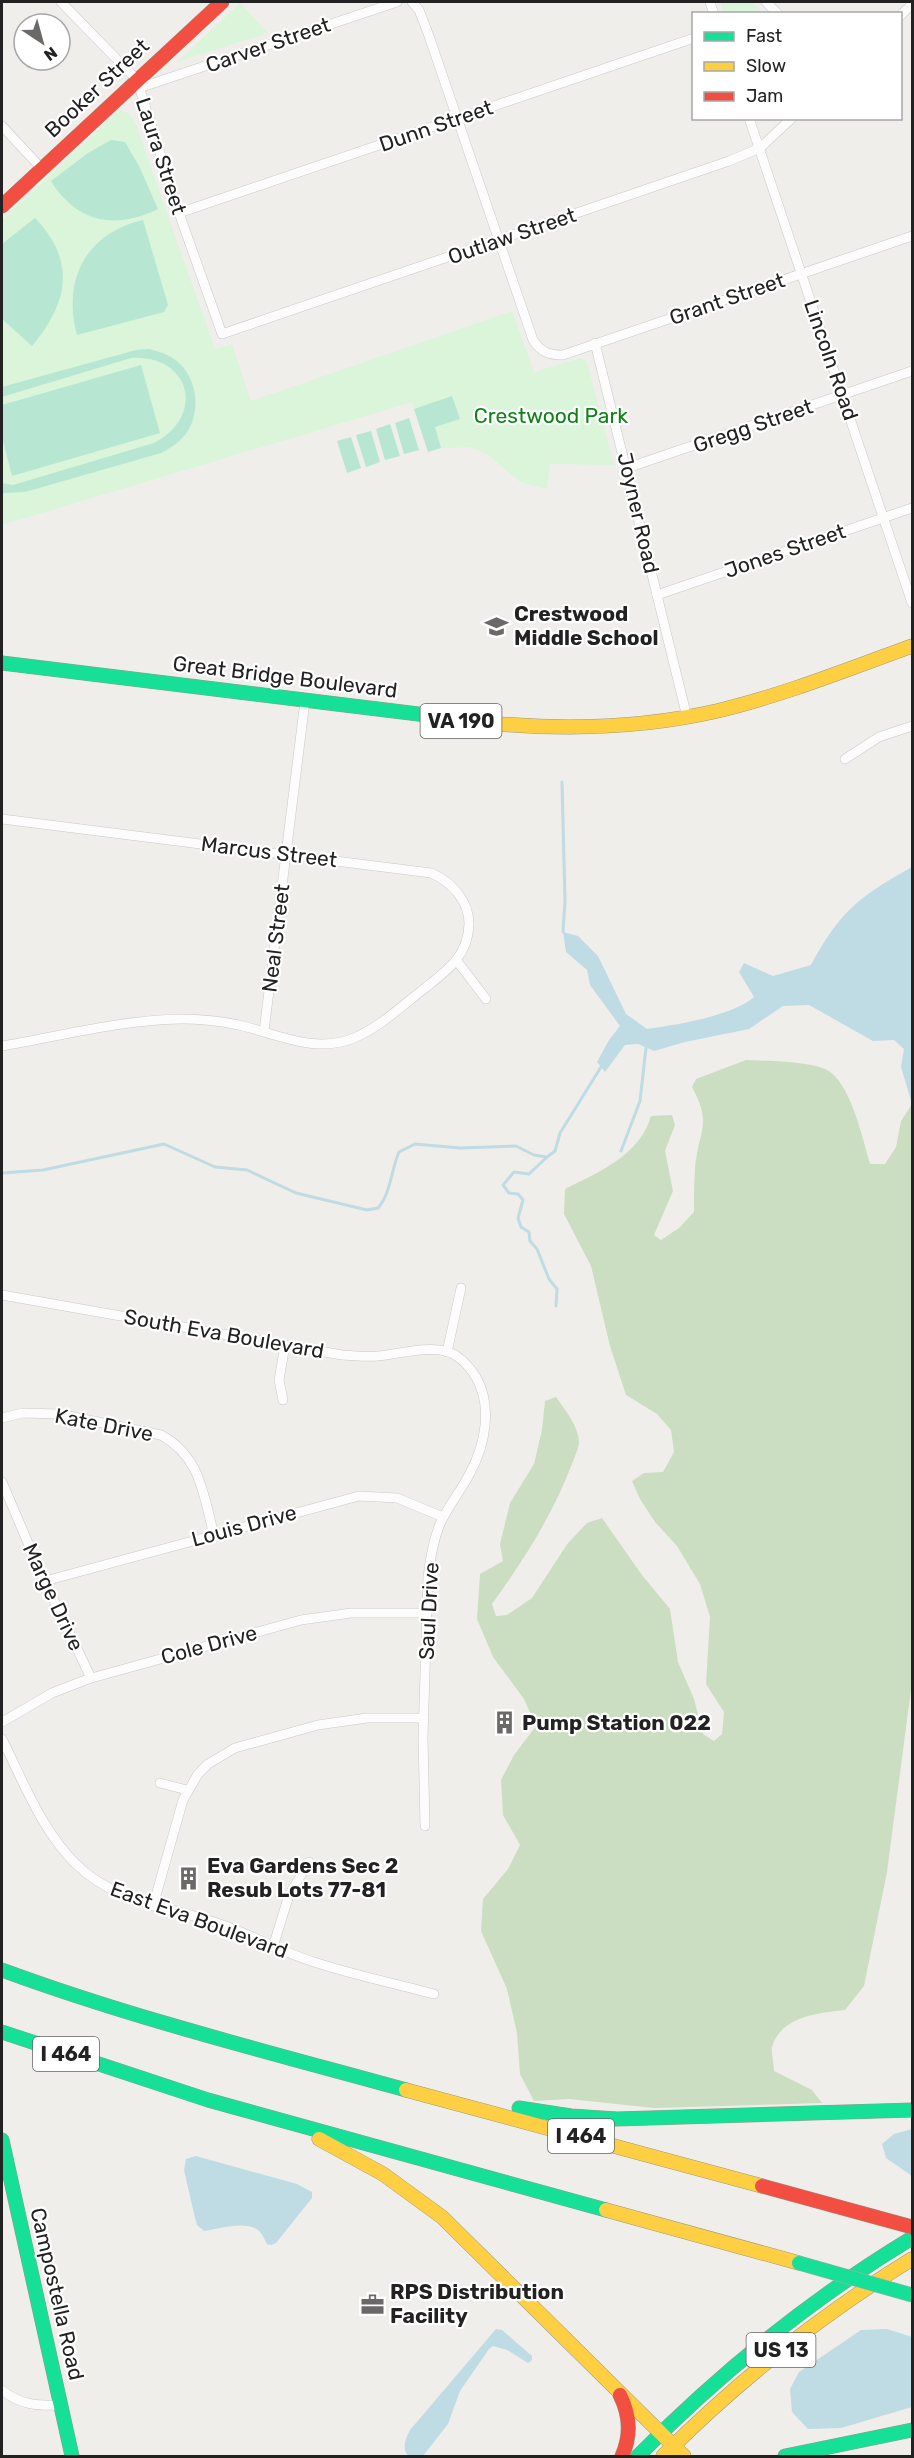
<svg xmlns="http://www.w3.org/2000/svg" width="914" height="2458" viewBox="0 0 914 2458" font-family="Rubik,sans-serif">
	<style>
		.forest { fill: #cbdec1 }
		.park { fill: #daf5da }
		.pitch { fill: #b7e6d2 }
		.water { fill: #bfdbe3 }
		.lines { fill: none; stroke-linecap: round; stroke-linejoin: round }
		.stream { stroke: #bfdbe3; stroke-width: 3 }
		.street-casing { stroke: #c9c8c7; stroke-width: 10 }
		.fast-casing { stroke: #999a82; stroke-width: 15 }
		.slow-casing { stroke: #999a82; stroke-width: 15 }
		.jam-casing { stroke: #999a82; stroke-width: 15 }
		.street { stroke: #fdfcfc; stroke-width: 9 }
		.fast { stroke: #16e098; stroke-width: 14 }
		.slow { stroke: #ffcf43; stroke-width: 14 }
		.jam { stroke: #f24e42; stroke-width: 14 }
		.fast-bridge-casing { stroke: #c5a2ac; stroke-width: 15; stroke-linecap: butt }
		.fast-bridge { stroke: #16e098; stroke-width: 14 }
		.labels { text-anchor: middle; stroke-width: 4.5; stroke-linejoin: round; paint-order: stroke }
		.shield { fill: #fff; stroke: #646464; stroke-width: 1.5 }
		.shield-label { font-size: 20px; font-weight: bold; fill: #222 }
		.street-label { font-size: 21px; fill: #222; stroke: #fff }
		.park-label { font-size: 21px; fill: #0c8416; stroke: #fff }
		.poi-label { font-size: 21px; font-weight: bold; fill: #222; stroke: #fff; text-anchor: start }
	</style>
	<rect width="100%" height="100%" fill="#f0eeeb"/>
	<!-- forest -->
	<path class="forest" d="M746,1060C767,1061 805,1061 825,1069C850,1079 863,1140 870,1164H885L896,1147L901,1121L912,1104V1682L887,1872L864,1986L845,2010C819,2013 781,2016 772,2047C771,2053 774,2064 774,2071L812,2090L822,2103L654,2108L569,2099L534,2101L520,2074L517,2033L507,1989L481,1931L483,1899L508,1869L520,1845L503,1815L501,1780L514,1755L536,1726L524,1699L493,1657L477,1619L480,1574L503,1561L500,1544L510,1503L534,1464L542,1430L545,1401L556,1397C565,1410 578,1425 579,1442C579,1448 574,1458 572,1464C553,1514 524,1560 492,1604L496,1616L507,1615L532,1598L568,1543L587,1523L602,1518L642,1575L670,1609L678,1662L694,1699L703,1734L714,1741L722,1734L724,1712L706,1684L710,1617L700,1584L677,1546L655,1522L640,1499L632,1481L644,1473L663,1472L674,1452L671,1430L657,1414L626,1395L610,1346L591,1266L564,1214L565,1189C599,1172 640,1155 651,1116L672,1115L675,1125L665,1151L673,1191L654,1235L661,1240L679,1228L694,1212C694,1197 694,1183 695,1169C698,1131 713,1125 692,1087L696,1079Z"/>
	<!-- park -->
	<g class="park">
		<path d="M720,2H752L763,13H724Z"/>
		<path d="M240,3L268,33L177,62Z"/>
		<path d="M119,110L128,113L135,122L215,349L232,344L251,401L512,311L534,372L581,358L587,362L614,465L550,464L547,489L520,482L487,454L470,447L441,448L434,427L460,419L452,397L414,409L412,402L2,525V220Z"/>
	</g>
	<!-- pitch -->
	<g class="pitch">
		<path d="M111,140L125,142L139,166L158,209C115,230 77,223 51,181L88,153Z"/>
		<path d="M35,218C77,262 68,303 32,346L2,319V244Z"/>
		<path d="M143,220L168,305L164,312L77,335C62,280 86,233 143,220Z"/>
		<path d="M149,349C155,351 162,352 167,355C194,367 203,404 189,429C183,440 172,447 161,453L25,492L2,493V483L13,485L154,443C207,416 190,354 131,358L2,397V387L136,350Z"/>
		<path d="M141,365L160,433L12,476L2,437V405Z"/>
		<path d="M452,396L460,419L435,427L441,448L428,452L414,409Z"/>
		<path d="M409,418L419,450L404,454L395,423Z"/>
		<path d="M390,424L400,456L385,460L376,429Z"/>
		<path d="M371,431L380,462L366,467L356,435Z"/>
		<path d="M351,437L361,468L347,473L337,441Z"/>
	</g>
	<!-- water -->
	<g class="water">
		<path d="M912,867V1104L901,1067L904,1049L894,1040L873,1041L809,1005L783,1006L749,1029L685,1042L654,1051L638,1044L625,1045L605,1072L597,1062L609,1040L620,1026L590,985L587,970L566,952L563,932L578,936L598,956L626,1014L647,1029C675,1025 733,1016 754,997L739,972L744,963L773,976L811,965C841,910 859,897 912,867Z"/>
		<path d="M912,2129V2176L886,2158L882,2144L894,2134Z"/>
		<path d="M196,2156L297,2184L312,2192V2198L276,2243L271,2245L267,2244C265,2241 263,2235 260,2232C249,2219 218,2229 204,2231L197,2225L195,2218L184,2170L186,2159Z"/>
		<path d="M496,2329L502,2330L532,2356V2360L528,2363L507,2350L493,2346L489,2349L460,2391L448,2424L423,2456H408C402,2447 405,2440 410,2430Z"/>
		<path d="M887,2329L912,2337V2407L841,2428L808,2429L792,2412L790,2389L799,2372L861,2330Z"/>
	</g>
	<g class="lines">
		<!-- stream -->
		<g class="stream">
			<path d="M562,782L565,901L563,932"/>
			<path d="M621,1151L640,1101L646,1048"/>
			<path d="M546,1158L529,1174L514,1172L503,1185L509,1193L518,1194L523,1200L518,1218L521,1227L529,1232L530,1241L537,1249L549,1279L557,1289L556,1306"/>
			<path d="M2,1173L43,1170L164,1144L215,1167L247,1170L296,1193L367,1210L378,1208C391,1193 391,1170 399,1152L415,1144L460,1148L516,1146L534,1155L547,1157L555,1151L560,1133L601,1067"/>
		</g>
		<defs>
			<g id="street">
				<path d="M61,2L137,80L179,213L222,334L729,161L760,148L792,118"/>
				<path d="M412,2L419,10L429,36L533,340C541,352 548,355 563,355L912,236"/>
				<path d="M710,2L714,14"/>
				<path d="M766,2L778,14"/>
				<path d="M900,16L912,4"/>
				<path d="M139,88L397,2"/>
				<path d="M749,118L912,603"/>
				<path d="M2,126L42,169"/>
				<path d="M179,213L694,38"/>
				<path d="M595,343L687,717"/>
				<path d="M627,468L912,371"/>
				<path d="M657,595L912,508"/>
				<path d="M845,759L879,737L912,726"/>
				<path d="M2,819L431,873C452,882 469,901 469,924C468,956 448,970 425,988C403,1005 380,1027 354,1038C315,1054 277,1034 239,1025C220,1021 201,1019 181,1019C121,1020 60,1036 2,1046"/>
				<path d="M457,961L486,999"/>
				<path d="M264,1031L305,701"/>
				<path d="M2,1295L342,1355C354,1356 366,1357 378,1356C399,1354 425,1346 446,1351C459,1355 469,1366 476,1377C493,1407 485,1445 470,1473C461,1491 448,1506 440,1524C433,1541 430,1560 428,1577L423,1737L425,1826"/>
				<path d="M447,1352L461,1288"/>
				<path d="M283,1400L279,1380L285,1345"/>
				<path d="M2,1418L23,1413L59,1414L161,1435C201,1457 203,1494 214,1535"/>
				<path d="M2,1482L40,1571L91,1678"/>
				<path d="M45,1581L359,1496L397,1498L443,1517"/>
				<path d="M2,1722L52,1693L88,1679L301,1620L351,1613H427"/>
				<path d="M2,1739C23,1781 42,1831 76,1864C115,1903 168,1906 217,1923C251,1934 281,1952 314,1962C353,1975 394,1983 434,1994"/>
				<path d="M160,1783L187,1790"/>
				<path d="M153,1906L183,1800L198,1774L208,1764L235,1748L318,1725L367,1718H424"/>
				<path d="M273,1947L289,1895L309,1862"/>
				<path d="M2,2390C20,2405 38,2406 60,2405"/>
			</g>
			<g id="fast">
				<path d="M2,663L500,724"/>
				<path d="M2,1970C132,2018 272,2053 406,2090"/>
				<path d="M2,2032L208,2100L606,2210"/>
				<path d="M519,2108L571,2116L617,2119L912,2110"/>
				<path d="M2,2140L72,2456"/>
				<path d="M638,2456C721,2372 811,2299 912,2238"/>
				<path d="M785,2456L912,2430"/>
			</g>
			<g id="slow">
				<path d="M500,724C572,730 647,727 717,711C784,695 848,669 912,646"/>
				<path d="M406,2090L762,2186"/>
				<path d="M319,2139L383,2174L442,2217L684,2456"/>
				<path d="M606,2210L799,2263"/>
				<path d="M663,2456C739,2380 821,2315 912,2259"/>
			</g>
			<g id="jam">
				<path d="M2,206L222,2"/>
				<path d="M762,2186L912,2227"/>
				<path d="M620,2395C630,2415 631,2436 622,2456"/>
			</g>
		</defs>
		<!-- street casing -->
		<use href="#street" class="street-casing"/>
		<!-- fast casing -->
		<use href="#fast" class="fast-casing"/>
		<!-- slow casing -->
		<use href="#slow" class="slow-casing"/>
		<!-- jam casing -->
		<use href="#jam" class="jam-casing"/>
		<!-- street -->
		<use href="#street" class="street"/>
		<!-- fast -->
		<use href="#fast" class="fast"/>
		<!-- slow -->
		<use href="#slow" class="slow"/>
		<!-- jam -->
		<use href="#jam" class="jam"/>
		<defs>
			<path id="fast-bridge" d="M799,2263L912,2295"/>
		</defs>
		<!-- fast-bridge casing -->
		<use href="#fast-bridge" class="fast-bridge-casing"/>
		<!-- fast-bridge -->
		<use href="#fast-bridge" class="fast-bridge"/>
	</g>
	<!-- icons -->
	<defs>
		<symbol id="school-bare" viewBox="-9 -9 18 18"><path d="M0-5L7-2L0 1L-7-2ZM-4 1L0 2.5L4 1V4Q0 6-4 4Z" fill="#6a6968" stroke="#fff" stroke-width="2.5" paint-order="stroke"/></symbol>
		<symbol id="building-bare" viewBox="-9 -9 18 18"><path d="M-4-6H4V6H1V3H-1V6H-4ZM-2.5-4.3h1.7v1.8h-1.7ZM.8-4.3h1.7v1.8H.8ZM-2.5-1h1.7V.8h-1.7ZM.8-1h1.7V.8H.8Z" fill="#6a6968" stroke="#fff" stroke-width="2.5" paint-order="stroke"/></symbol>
		<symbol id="office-bare" viewBox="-9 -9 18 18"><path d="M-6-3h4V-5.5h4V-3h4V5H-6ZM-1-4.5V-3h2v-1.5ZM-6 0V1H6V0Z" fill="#6a6968" stroke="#fff" stroke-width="2.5" paint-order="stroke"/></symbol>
	</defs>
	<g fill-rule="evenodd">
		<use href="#school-bare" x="480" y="610" width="33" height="33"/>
		<use href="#building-bare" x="488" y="1706" width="33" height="33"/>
		<use href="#building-bare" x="172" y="1862" width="33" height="33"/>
		<use href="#office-bare" x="356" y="2288" width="33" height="33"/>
	</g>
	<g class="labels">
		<!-- shield labels -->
		<g class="shield">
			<rect x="420.5" y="704" width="81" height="34" rx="4.5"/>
			<rect x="33" y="2037" width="66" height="34" rx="4.5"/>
			<rect x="548" y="2119" width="66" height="34" rx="4.5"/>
			<rect x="746.5" y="2333" width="69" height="34" rx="4.5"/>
		</g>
		<g class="shield-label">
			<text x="461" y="728">VA 190</text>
			<text x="66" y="2061">I 464</text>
			<text x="581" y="2143">I 464</text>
			<text x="781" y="2357">US 13</text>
		</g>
		<!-- street labels -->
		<g class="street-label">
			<text transform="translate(268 45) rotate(-19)" y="7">Carver Street</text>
			<text transform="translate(97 88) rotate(-43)" y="7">Booker Street</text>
			<text transform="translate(436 126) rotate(-19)" y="7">Dunn Street</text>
			<text transform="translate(161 156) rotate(72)" y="7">Laura Street</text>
			<text transform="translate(512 236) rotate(-19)" y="7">Outlaw Street</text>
			<text transform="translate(727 299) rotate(-19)" y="7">Grant Street</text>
			<text transform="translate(831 360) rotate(71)" y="7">Lincoln Road</text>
			<text transform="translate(753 426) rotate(-19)" y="7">Gregg Street</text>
			<text transform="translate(638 513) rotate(77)" y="7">Joyner Road</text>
			<text transform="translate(785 551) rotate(-19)" y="7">Jones Street</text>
			<text transform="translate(285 677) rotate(7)" y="7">Great Bridge Boulevard</text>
			<text transform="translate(269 852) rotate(7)" y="7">Marcus Street</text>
			<text transform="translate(276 938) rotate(-83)" y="7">Neal Street</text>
			<text transform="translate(224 1334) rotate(10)" y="7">South Eva Boulevard</text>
			<text transform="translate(104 1425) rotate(11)" y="7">Kate Drive</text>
			<text transform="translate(244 1526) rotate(-15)" y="7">Louis Drive</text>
			<text transform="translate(53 1597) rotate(65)" y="7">Marge Drive</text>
			<text transform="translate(429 1611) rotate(-87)" y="7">Saul Drive</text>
			<text transform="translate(209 1645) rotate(-15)" y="7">Cole Drive</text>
			<text transform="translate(199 1920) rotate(20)" y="7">East Eva Boulevard</text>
			<text transform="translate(57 2294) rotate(77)" y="7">Campostella Road</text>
		</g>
		<!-- park labels -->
		<g class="park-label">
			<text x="551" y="423">Crestwood Park</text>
		</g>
		<!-- poi labels -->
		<g class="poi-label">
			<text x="514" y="621">Crestwood<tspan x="514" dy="24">Middle School</tspan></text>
			<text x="522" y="1730">Pump Station 022</text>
			<text x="207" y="1873">Eva Gardens Sec 2<tspan x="207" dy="24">Resub Lots 77-81</tspan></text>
			<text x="390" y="2299">RPS Distribution<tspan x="390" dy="24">Facility</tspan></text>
		</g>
	</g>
	<!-- border -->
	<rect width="914" height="2458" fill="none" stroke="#222222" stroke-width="6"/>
	<!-- legend -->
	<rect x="692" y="12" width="210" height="108" fill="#ffffff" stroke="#a7a7a7" stroke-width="1.5"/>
	<rect x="704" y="32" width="30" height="9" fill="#16e098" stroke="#a7a7a7" stroke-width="1.5"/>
	<text x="746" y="42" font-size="18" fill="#222222">Fast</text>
	<rect x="704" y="62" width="30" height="9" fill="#ffcf43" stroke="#a7a7a7" stroke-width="1.5"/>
	<text x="746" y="72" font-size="18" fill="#222222">Slow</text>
	<rect x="704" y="92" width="30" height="9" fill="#f24e42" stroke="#a7a7a7" stroke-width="1.5"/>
	<text x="746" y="102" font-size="18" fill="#222222">Jam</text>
	<!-- north arrow -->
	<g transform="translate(42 42) rotate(144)"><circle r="28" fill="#ffffff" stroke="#a7a7a7" stroke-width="1.5"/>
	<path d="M0-4.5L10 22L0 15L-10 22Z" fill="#6a6968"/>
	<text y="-9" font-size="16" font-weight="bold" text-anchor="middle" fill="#222222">N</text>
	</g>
</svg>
